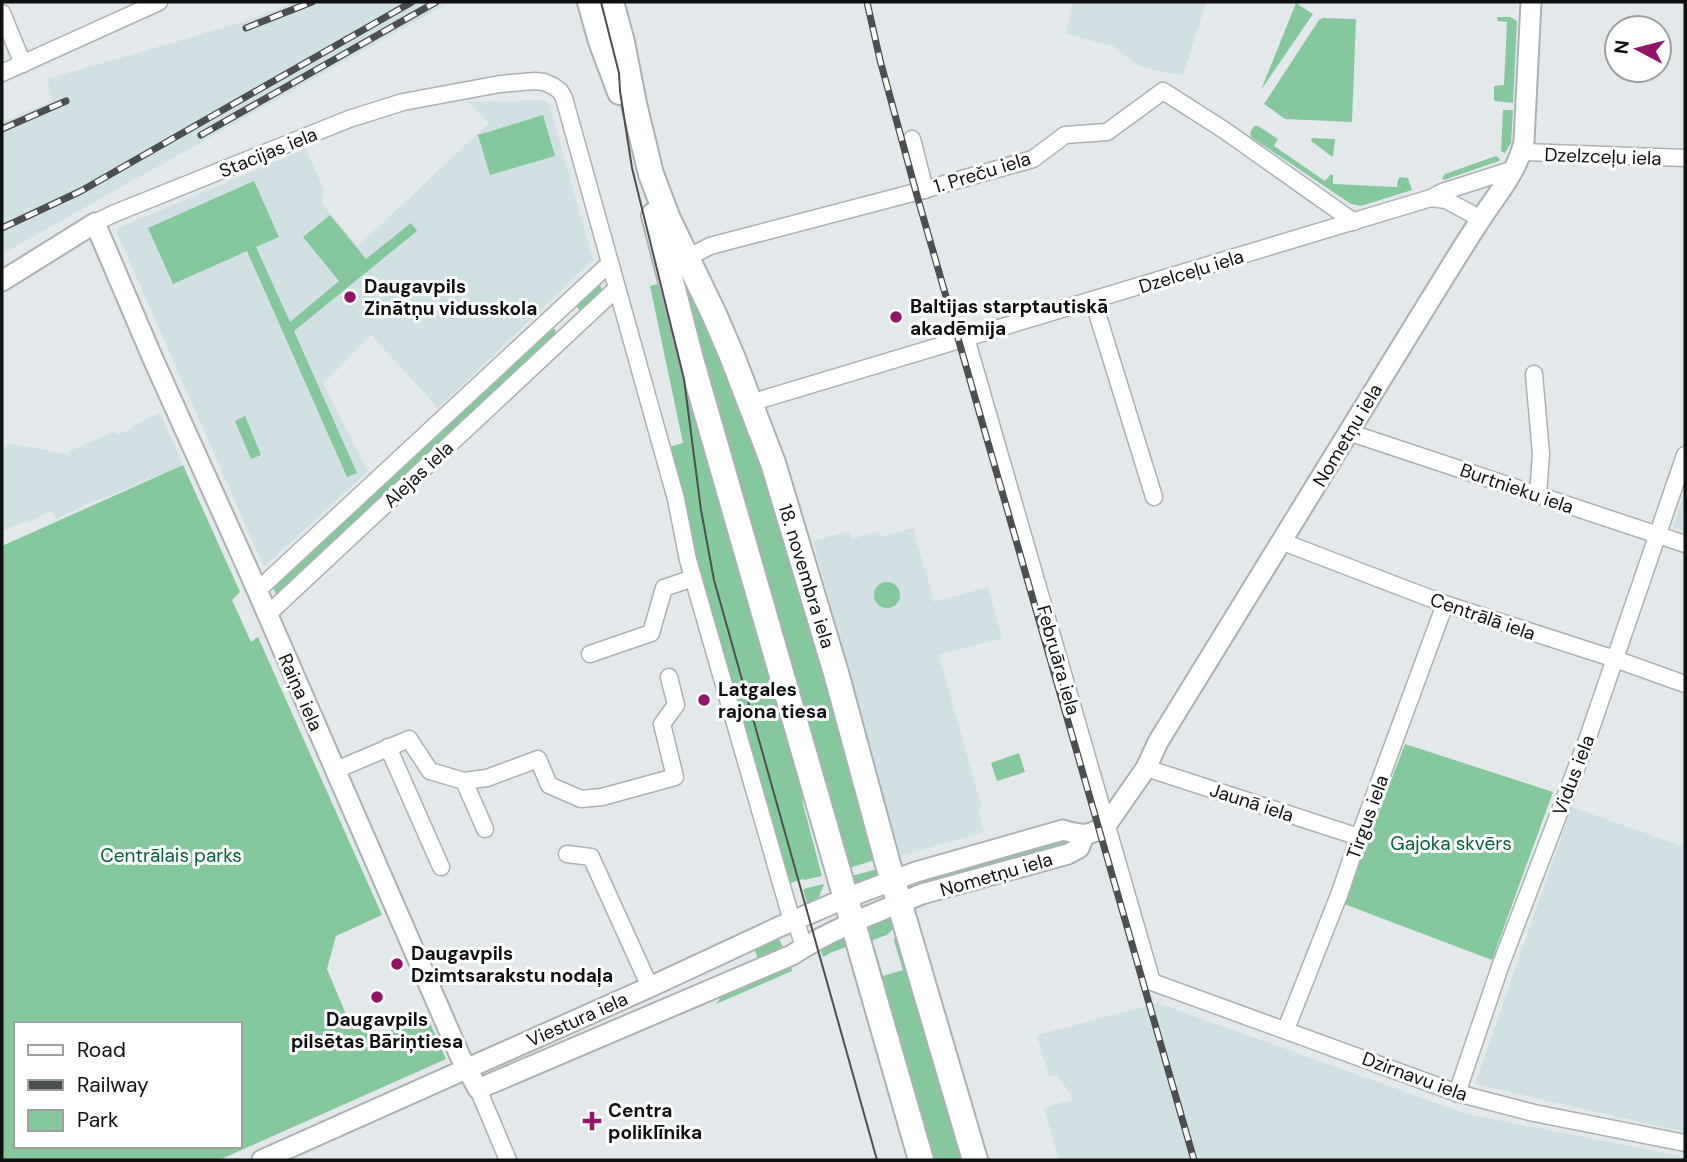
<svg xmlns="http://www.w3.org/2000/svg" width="1687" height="1162" viewBox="0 0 1687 1162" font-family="'DM Sans',sans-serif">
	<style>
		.built { fill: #d0e0e3 }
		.green { fill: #86c89e; fill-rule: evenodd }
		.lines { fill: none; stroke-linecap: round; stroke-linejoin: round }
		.minor-casing { stroke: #acb2b4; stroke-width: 19 }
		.tertiary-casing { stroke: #acb2b4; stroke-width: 23 }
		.primary-casing { stroke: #acb2b4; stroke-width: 28 }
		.minor { stroke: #fff; stroke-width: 16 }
		.tertiary { stroke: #fff; stroke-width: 19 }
		.primary { stroke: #fff; stroke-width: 24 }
		.tram { stroke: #4b4f50; stroke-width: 2 }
		.rail-casing { stroke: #4b4f50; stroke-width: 7 }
		.rail { stroke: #fff; stroke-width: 4.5; stroke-dasharray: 13; stroke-linecap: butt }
		.poi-dot { fill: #961168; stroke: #fff; stroke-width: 2.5 }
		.labels { text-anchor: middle; stroke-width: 6; stroke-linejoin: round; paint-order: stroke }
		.street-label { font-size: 19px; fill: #0e1011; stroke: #fff }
		.poi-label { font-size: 19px; font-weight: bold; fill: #0e1011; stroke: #fff; text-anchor: start }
		.park-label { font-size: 19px; fill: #085e37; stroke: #fff }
	</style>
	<rect width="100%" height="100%" fill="#e3e9eb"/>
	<!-- built -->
	<g class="built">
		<path d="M297,2H450L2,254V122L53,101L47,79L237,24Z"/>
		<path d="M1073,2H1206L1183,76L1141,67L1113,46L1066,34Z"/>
		<path d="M545,100L549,104L593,260L438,408L371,335L323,384L368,471L264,567L117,233L118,228L306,149L324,190L322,204L358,246L489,123L468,102Z"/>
		<path d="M160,413L183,465L112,495L91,502L56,519L52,511L26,523L25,521L2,532V449L11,443L69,455L68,452L114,431L117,435L131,429L130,427Z"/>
		<path d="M1685,493V531L1673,527Z"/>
		<path d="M913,528L934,602L988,587L1002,638L939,655L982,809L978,810L984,832L900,856L813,541L849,531L851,539L879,531L880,537Z"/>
		<path d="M1572,807L1685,847V1132L1475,1084Z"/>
		<path d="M1158,1003L1467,1114L1685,1157V1160H1059L1044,1108L1074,1099L1057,1075L1049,1077L1037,1035Z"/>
	</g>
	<!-- green -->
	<g class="green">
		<path d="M1296,3L1313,14L1261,90Z"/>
		<path d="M1497,17H1510L1517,21L1513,103L1495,101L1494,100V86L1504,85L1507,22L1498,21Z"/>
		<path d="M1323,18L1356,19L1352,122L1285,119L1264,104L1319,20Z"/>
		<path d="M1503,110H1513L1511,143L1505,153L1501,151Z"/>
		<path d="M543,115L555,156L490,175L478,135Z"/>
		<path d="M1254,126H1258L1278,139L1274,146L1325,181L1331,174L1333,176V184L1397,187L1398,180L1400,177L1408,178L1412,190L1361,206L1351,204L1251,137L1250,133Z"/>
		<path d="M1312,138L1335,139L1333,156H1331L1311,141Z"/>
		<path d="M1496,156L1500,159L1499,161L1444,180L1442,179L1445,174Z"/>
		<path d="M254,181L279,237L256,247L290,322L339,281L303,237L330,215L366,259L411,223L417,231L294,331L357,473L347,477L247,251L173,284L148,228Z"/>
		<path d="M686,276L751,426L878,859L846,869L678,279Z"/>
		<path d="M599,282L603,293L581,312L574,304Z"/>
		<path d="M665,282L799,767L803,804L822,876L804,880L803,879L787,884L701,580L669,447L683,443L650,286Z"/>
		<path d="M550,328L555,329L556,335L277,596L272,586Z"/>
		<path d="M245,416L261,455L251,459L235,421Z"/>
		<path d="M183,465L240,592L232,600L251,642L258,637L382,915L336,936L327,969L348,1019L383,1034L426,1014L446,1059L219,1160H2V546ZM16,1024H240V1146H16Z"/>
		<circle cx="887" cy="595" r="13"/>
		<path d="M1405,744L1553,792L1492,960L1344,904Z"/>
		<path d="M1019,753L1025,772L997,781L991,763Z"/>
		<path d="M1064,840L1067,842V844L924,886L922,881Z"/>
		<path d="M881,868L880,877L854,886L848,877Z"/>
		<path d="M824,884L819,897L808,906L803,889Z"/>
		<path d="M892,917L897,925L887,935L867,942L866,927Z"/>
		<path d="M900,932L966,1160H930L871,948L875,949L883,976L903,970L894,941L895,937Z"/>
		<path d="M777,935L784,949L756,961L757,956L754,948Z"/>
		<path d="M846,938L850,946L832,952L823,957L820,949Z"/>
		<path d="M791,964L792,971L716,1004L724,993Z"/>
	</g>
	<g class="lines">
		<defs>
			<g id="minor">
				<path d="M2,13L23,64"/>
				<path d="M2,73L159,2"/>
				<path d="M912,139L925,190"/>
				<path d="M1522,152L1685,158"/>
				<path d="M1431,198L1446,200L1481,219"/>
				<path d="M95,223L113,214L349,119L403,102L500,84L535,81L544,82L553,86L560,91L564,98L676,499L688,560L783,890L792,921L798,928L804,947"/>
				<path d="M687,258L710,246L916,192L1033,159L1065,135L1107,132L1163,91L1224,130L1354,222"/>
				<path d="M1093,300L1154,497"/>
				<path d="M966,338L1152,982L1457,1093L1534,1113L1685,1143"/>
				<path d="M1534,374L1541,454L1538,495"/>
				<path d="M750,403L1431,198L1442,192L1514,169"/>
				<path d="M1348,432L1685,544"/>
				<path d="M1283,542L1445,604L1615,659L1685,684"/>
				<path d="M257,591L609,264"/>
				<path d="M267,615L616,289"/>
				<path d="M590,654L651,633L664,588L693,578"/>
				<path d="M388,747L441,867"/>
				<path d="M1146,768L1359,837"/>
				<path d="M336,770L409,739L430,771L464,781L487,778L538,759L549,785L581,799L602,797L675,777L662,724L676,705L669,677"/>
				<path d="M464,781L485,829"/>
				<path d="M567,854L591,857L650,987"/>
				<path d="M1286,1029L1339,895L1359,837L1445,604"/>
				<path d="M478,1089L508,1160"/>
				<path d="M1457,1093L1501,964L1586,743L1685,455"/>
			</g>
			<g id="tertiary">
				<path d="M2,281L95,223L153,359L250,574L460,1056L478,1089L792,955C831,929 878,912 922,894L1068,854L1079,848L1084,836"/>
				<path d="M262,1160L650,987L781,926L846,898L916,872L1063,830C1083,836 1089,837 1107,824L1146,768L1158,742C1250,595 1339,447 1430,300C1447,273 1463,246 1481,219C1497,194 1518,171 1524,141L1531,2"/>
			</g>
			<g id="primary">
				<path d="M590,2L601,41L620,92"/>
				<path d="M611,2L622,42L634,104L651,174L668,219L713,312L732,356L773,463L836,673L887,861L975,1160"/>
				<path d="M654,215L691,359L921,1160"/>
			</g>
		</defs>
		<!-- minor casing -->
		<use href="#minor" class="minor-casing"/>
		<!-- tertiary casing -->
		<use href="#tertiary" class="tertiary-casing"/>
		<!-- primary casing -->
		<use href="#primary" class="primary-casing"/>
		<!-- minor -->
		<use href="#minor" class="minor"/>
		<!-- tertiary -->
		<use href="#tertiary" class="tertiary"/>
		<!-- primary -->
		<use href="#primary" class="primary"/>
		<!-- tram -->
		<path class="tram" d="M601,2L619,73L620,91L632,168L684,379L701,510L714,580L877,1160"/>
		<defs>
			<g id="rail">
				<path d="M867,2L880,60L916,192L1194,1160"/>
				<path d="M246,28L312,2"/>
				<path d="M2,129L66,101"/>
				<path d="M201,135L436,2"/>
				<path d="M2,228L81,191L412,2"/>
			</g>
		</defs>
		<!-- rail casing -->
		<use href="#rail" class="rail-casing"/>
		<!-- rail -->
		<use href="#rail" class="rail"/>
	</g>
	<!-- markers -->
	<g class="poi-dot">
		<circle cx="350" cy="297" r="7"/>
		<circle cx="896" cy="317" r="7"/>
		<circle cx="704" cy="700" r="7"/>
		<circle cx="397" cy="964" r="7"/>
		<circle cx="377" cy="997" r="7"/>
		<path d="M588.5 1110.5h7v7h7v7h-7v7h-7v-7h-7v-7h7z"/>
	</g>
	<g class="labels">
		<!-- street labels -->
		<g class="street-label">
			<text transform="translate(268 152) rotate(-22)" y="7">Stacijas iela</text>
			<text transform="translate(1603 156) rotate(2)" y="7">Dzelzceļu iela</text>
			<text transform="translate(982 172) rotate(-17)" y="7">1. Preču iela</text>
			<text transform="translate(1191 271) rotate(-17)" y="7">Dzelceļu iela</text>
			<text transform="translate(1347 435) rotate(-59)" y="7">Nometņu iela</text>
			<text transform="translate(418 474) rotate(-43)" y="7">Alejas iela</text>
			<text transform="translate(1517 488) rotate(19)" y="7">Burtnieku iela</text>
			<text transform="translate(807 576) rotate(73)" y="7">18. novembra iela</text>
			<text transform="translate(1483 616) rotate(19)" y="7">Centrālā iela</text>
			<text transform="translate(1059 660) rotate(74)" y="7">Februāra iela</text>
			<text transform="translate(301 692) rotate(66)" y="7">Raiņa iela</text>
			<text transform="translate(1573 775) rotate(-69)" y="7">Vidus iela</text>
			<text transform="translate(1252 802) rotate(18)" y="7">Jaunā iela</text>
			<text transform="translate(1367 817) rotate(-70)" y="7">Tirgus iela</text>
			<text transform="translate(996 874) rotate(-16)" y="7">Nometņu iela</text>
			<text transform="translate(577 1019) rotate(-24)" y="7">Viestura iela</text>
			<text transform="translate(1415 1076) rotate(20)" y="7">Dzirnavu iela</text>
		</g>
		<!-- poi labels -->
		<g class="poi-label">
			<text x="364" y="293">Daugavpils<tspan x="364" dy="22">Zinātņu vidusskola</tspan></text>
			<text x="910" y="313">Baltijas starptautiskā<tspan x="910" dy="22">akadēmija</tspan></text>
			<text x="718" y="696">Latgales<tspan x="718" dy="22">rajona tiesa</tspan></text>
			<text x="411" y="960">Daugavpils<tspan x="411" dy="22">Dzimtsarakstu nodaļa</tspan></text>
			<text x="377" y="1026" text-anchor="middle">Daugavpils<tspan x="377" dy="22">pilsētas Bāriņtiesa</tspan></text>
			<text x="608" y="1117">Centra<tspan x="608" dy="22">poliklīnika</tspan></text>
		</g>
		<!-- park labels -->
		<g class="park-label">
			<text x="1451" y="850">Gajoka skvērs</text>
			<text x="171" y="862">Centrālais parks</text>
		</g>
	</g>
	<!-- border -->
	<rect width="1687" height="1162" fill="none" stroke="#0e1011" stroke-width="7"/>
	<!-- legend -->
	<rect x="14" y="1022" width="228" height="126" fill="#ffffff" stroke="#9f9fa0" stroke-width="2"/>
	<rect x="28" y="1045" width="35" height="10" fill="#ffffff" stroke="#9f9fa0" stroke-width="2"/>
	<text x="77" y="1057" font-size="21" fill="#0e1011">Road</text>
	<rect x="28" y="1080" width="35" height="10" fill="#4b4f50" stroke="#9f9fa0" stroke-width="2"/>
	<text x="77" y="1092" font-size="21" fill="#0e1011">Railway</text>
	<rect x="28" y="1110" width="35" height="21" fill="#86c89e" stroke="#9f9fa0" stroke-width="2"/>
	<text x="77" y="1127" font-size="21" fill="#0e1011">Park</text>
	<!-- north arrow -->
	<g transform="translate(1638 49) rotate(277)"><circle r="33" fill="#ffffff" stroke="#9f9fa0" stroke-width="2"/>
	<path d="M0-5L12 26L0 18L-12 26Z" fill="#961168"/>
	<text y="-10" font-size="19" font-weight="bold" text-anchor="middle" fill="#0e1011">N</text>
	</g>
</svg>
